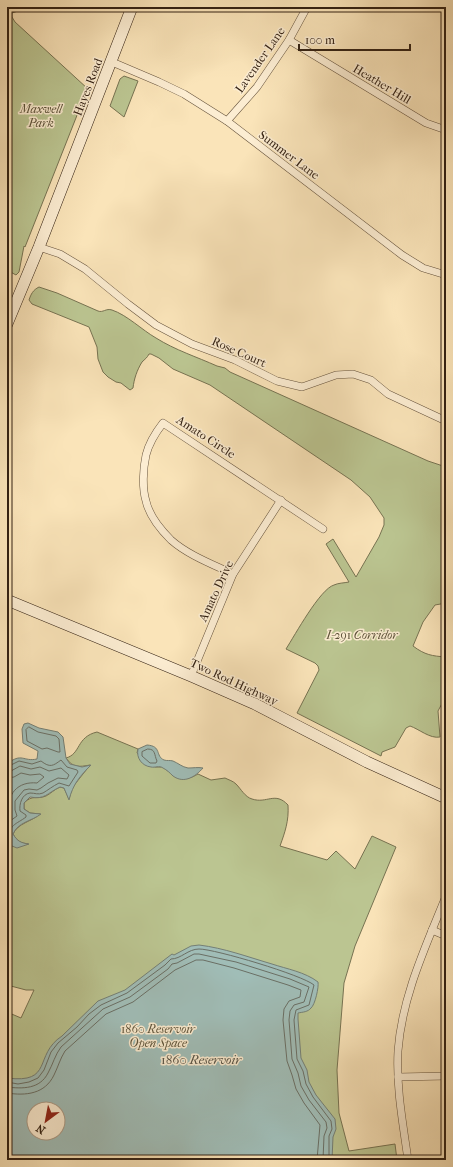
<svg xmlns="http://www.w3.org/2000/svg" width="453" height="1167" viewBox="0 0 453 1167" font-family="'IM FELL French Canon',serif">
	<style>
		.green { fill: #bbc591; stroke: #777352; fill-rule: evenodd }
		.water { fill: #a0bdb7; stroke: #747f75; fill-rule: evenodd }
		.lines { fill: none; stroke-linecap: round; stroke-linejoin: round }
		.shore { stroke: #6a6f65; stroke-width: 1 }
		.street-casing { stroke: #65523c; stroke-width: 8 }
		.secondary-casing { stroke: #332113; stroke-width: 12 }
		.street { stroke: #fcedd2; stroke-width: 7 }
		.secondary { stroke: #fcedd2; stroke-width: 11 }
		.labels { text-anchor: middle; stroke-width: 3; stroke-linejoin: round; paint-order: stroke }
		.street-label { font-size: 12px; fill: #332113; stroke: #fcedd2 }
		.park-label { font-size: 12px; font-style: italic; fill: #5c5239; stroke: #fcedd2 }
		.water-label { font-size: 13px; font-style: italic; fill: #545044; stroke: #fcedd2 }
	</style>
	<rect width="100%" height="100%" fill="#fae4b9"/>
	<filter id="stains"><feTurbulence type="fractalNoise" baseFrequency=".005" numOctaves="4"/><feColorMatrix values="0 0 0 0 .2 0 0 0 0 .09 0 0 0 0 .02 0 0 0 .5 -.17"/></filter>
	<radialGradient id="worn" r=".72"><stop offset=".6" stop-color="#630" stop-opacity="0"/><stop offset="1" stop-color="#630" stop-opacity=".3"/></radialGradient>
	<!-- green -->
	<g class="green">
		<path d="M7,7H23L21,10L12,13V17L15,22L88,89V92L85,95L25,247L24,246L19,272L16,275L7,270Z"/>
		<path d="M124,76L138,81L124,117L110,106L120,79Z"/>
		<path d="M39,287L57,293L98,311C103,313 106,308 112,310C127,315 142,330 156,338C175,350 197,357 217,366L225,368L230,372L428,461L446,467V603L435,605L423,622L413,646C425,655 432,656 446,657V696L438,711L440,737C430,739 419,729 410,726L406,728L395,747L382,752L381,756L297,713L319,670L318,666L315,663L286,649C295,635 320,589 334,585C338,583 344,583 349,582L326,544L333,539L356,577L379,537L384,525V518L370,497L351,480L210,385L173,369L159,358L151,354H149C147,358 145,359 142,362C137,370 134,379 133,388L130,390L121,383L116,382L108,377L103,372L98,359L97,347L89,327L32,304L29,300C31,294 33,290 39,287Z"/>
		<path d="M97,732L138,749L137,753L155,767H163C175,777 183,783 198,774L211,780L225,778C229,780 233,781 236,784C241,789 245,797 252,799C267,804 275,791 288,805C289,821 285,832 280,846L327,860L336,851L355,869L372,836L396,847L355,946L344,983L337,1070L339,1113L349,1151L395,1144L397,1160H7V1012L21,1018L34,990H26L7,985V844H28C20,843 17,841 13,834C18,823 31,822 40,814L30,813L24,809V803C33,794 36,800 46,796C50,794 55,789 60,787L64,788L69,799L72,788L90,765C79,767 73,768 66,758C81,754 76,737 97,732ZM34,1109H58V1133H34Z"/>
	</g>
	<!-- water -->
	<g class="water">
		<path d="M28,723L39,728L58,732L63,737L66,758L70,764L82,767L91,765C80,776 73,784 69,800L64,788L60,787C47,793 45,800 30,797L24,803V809L30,813L41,814C32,821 18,822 13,834C17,841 21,843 29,844L17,848L7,844V764C22,752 23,762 37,759L38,751L23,743L22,729L24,724Z"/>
		<path d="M147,745C162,746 155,756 164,760C167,761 170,760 173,761C178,763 182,767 188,768C194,768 197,767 203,768C195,777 184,784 173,776C170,773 167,770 163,768C159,765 155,768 151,767C142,766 136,758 138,749Z"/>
		<path d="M199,945C224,948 248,957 272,964C287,969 305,972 318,982C319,987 315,1005 311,1008C308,1012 303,1012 298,1013V1019L301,1058L307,1070L309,1082L316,1095L335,1119L336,1129L333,1137L332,1160H7V1078C54,1084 33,1055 62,1036L98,1001L125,990L172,954L174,955L191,946ZM34,1109H58V1133H34Z"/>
	</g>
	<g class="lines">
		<!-- shore -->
		<g class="shore">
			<path d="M29,727L38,732L56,736L59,739L60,752H58L47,748L42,749L27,741L26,730Z"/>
			<path d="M148,749C156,749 154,755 157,761L156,763H150L142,756V752Z"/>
			<path d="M7,767L19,761L32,764L41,761C50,768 53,766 61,760L67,767L77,770L78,772L69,786L59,783C53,786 48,790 43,793C38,795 35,793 30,793C22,794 19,804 20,811L26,815V817C17,824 7,825 11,839L7,841"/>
			<path d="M7,772L11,771L20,766L31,769L40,767L49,771L61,768L69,775L67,779L58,778L48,783L41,788L37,790L29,789L24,790L15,801V810L17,816L10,821L7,826"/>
			<path d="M7,778L14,777L21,773L30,775L40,774L44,777L37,783C18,781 6,794 9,814L7,816"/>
			<path d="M7,1082L18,1084L29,1082L38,1078L44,1070L51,1052L58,1043L77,1027L89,1014L101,1005L127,993L165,965L171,959C181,959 188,949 199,949C215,949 302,975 314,985L309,1005L296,1010L294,1020L297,1059L303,1071L306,1084L313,1097L331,1121L332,1129L329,1136V1160"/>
			<path d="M7,1087C23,1089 40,1089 48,1073C53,1064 55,1055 61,1047L103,1009L130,997L168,969L172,964L177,963L194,954H199L236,962L290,979L309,987L304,1002L294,1005L290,1011L289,1020L292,1059L298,1073L301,1086L309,1100L326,1122L327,1128L324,1136L323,1160"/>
			<path d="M7,1093C26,1096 45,1094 54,1075C58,1067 60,1059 65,1051L106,1014L133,1002L175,970L196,960H203L234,968L288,985L301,990L300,997L289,1001L284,1009L283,1020L287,1061L292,1075L296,1089L304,1103L320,1125L317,1160"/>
		</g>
		<defs>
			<g id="street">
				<path d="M289,40L426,123L446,130"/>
				<path d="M112,62L159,82L184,94L227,121L402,255L423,268L446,275"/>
				<path d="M227,121L257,87L289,40L307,7"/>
				<path d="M39,247L60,254L85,269L128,304L156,325L192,344L235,360L277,381L302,387L336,375L353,374L371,380L388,394L446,421"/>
				<path d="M233,574C212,564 188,555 171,540C161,530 149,515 146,501C142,488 143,469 146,455C149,443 156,432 163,423L323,529"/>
				<path d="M191,676L233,574L281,500"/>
				<path d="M432,930L446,936"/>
				<path d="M398,1077L446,1076"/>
				<path d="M408,1160C403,1124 396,1087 398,1051C402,996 426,946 446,896"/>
			</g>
			<g id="secondary">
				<path d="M7,324L39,247L132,7"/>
				<path d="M7,600L191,676L255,704L367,762L446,798"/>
			</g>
		</defs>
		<!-- street casing -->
		<use href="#street" class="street-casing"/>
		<!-- secondary casing -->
		<use href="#secondary" class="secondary-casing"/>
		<!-- street -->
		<use href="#street" class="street"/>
		<!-- secondary -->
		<use href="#secondary" class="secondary"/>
	</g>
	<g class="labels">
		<!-- street labels -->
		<g class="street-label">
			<text transform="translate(260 60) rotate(-55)" y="4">Lavender Lane</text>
			<text transform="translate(382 84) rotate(31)" y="4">Heather Hill</text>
			<text transform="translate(88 87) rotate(-69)" y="4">Hayes Road</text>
			<text transform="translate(289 155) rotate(37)" y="4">Summer Lane</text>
			<text transform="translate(239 352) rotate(24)" y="4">Rose Court</text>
			<text transform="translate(206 437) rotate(33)" y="4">Amato Circle</text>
			<text transform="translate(216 591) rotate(-65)" y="4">Amato Drive</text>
			<text transform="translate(234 682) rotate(25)" y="4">Two Rod Highway</text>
		</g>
		<!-- park labels -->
		<g class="park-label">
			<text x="41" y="113">Maxwell<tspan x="41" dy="14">Park</tspan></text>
			<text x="362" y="639">I-291 Corridor</text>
			<text x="158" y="1033">1860 Reservoir<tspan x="158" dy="14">Open Space</tspan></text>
		</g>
		<!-- water labels -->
		<g class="water-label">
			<text x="201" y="1064">1860 Reservoir</text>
		</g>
	</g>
	<!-- margin -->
	<rect width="453" height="1167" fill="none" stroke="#fae4b9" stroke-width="24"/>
	<rect x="8" y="8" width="437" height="1151" fill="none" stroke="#332113" stroke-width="2"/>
	<rect x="12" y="12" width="429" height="1143" fill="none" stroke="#332113"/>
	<!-- north arrow -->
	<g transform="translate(46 1121) rotate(212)"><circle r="19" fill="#fcedd2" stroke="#ac9b86"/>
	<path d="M0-3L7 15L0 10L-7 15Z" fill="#8f2418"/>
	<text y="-6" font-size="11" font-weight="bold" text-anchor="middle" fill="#332113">N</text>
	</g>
	<!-- scale -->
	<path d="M299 44v6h111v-6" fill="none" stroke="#332113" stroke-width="2"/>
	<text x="305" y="44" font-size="12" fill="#332113" stroke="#fcedd2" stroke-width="3" paint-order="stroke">100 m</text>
	<rect width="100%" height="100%" filter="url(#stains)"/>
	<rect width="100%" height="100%" fill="url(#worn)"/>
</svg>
